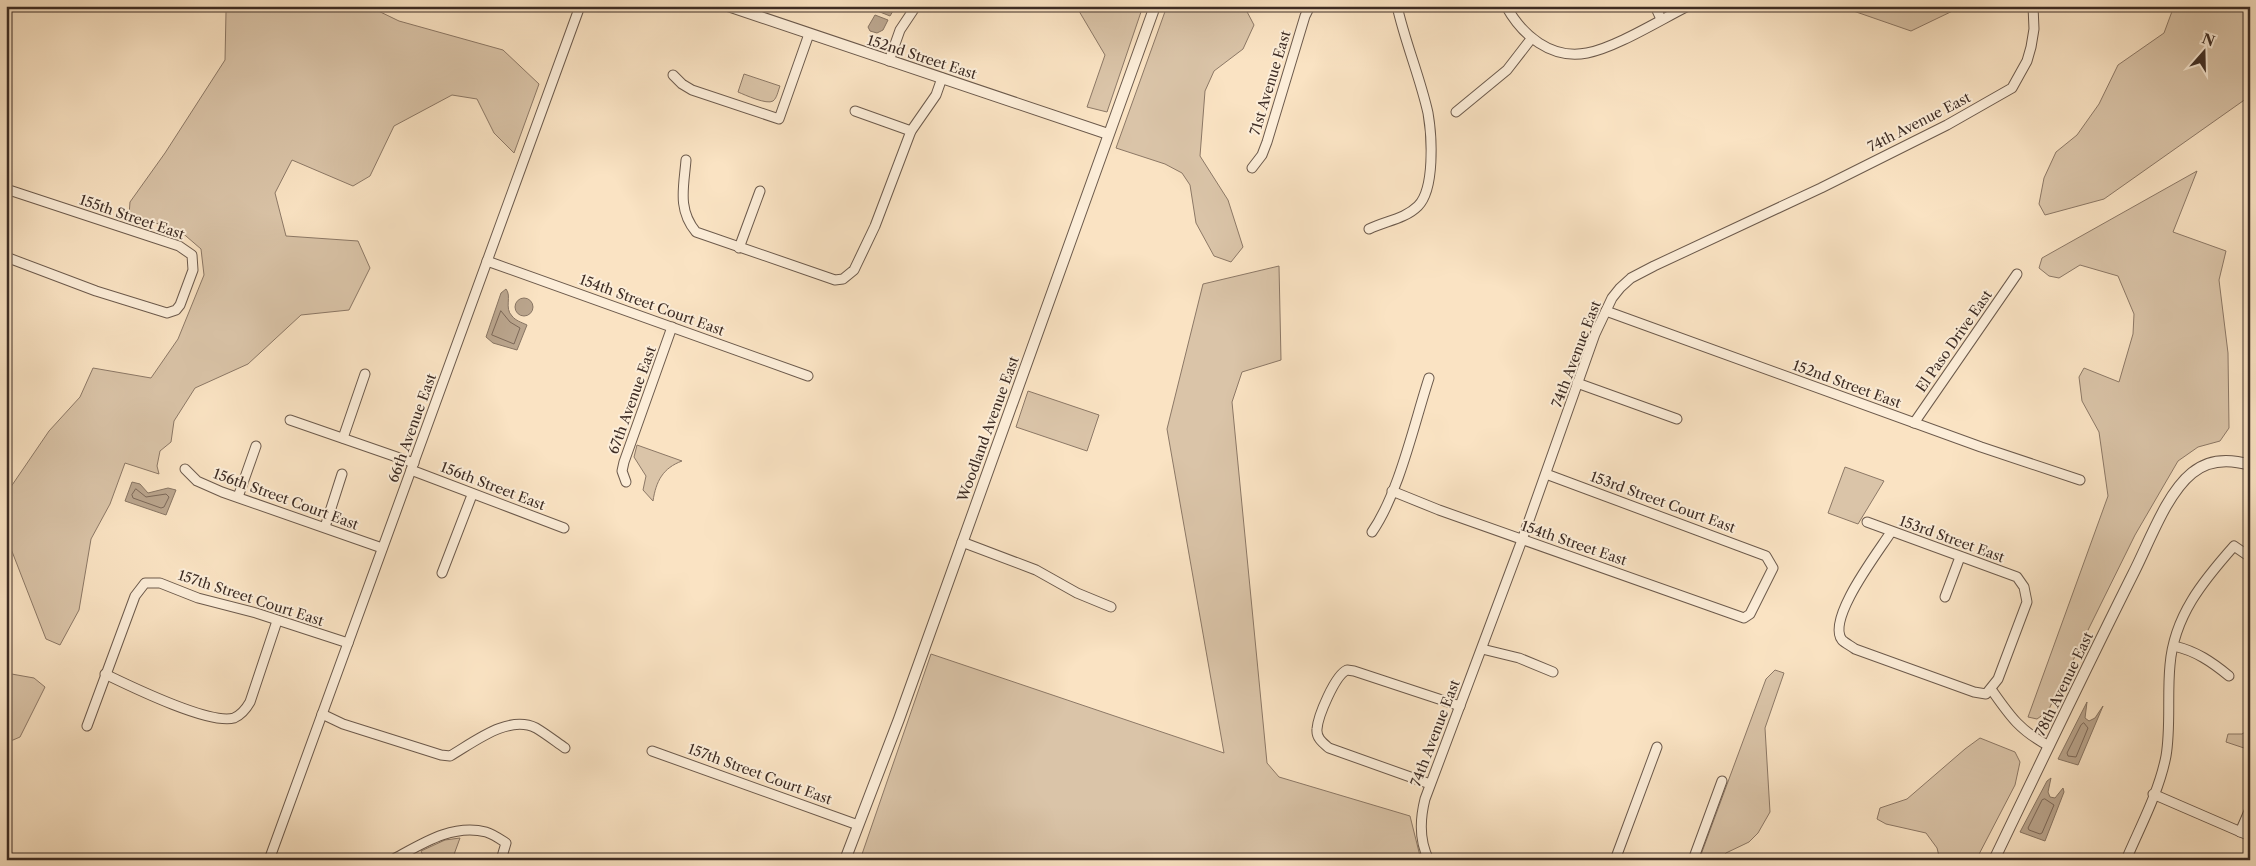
<svg xmlns="http://www.w3.org/2000/svg" width="2256" height="866" viewBox="0 0 2256 866" font-family="'Libre Caslon Text',serif">
	<style>
		.green { fill: #dac4a8; stroke: #8c7866 }
		.water { fill: #baa58d; stroke: #887563 }
		.lines { fill: none; stroke-linecap: round; stroke-linejoin: round }
		.shore { stroke: #7c6858; stroke-width: 1 }
		.minor-casing { stroke: #6c5a4c; stroke-width: 11 }
		.tertiary-casing { stroke: #6c5a4c; stroke-width: 12 }
		.minor { stroke: #fcedd8; stroke-width: 9 }
		.tertiary { stroke: #fcedd8; stroke-width: 10 }
		.labels { text-anchor: middle; stroke-width: 4; stroke-linejoin: round; paint-order: stroke }
		.street-label { font-size: 14px; fill: #3d2c24; stroke: #fcedd8 }
	</style>
	<rect width="100%" height="100%" fill="#fae3c3"/>
	<filter id="stains"><feTurbulence type="fractalNoise" baseFrequency=".004" numOctaves="4"/><feColorMatrix values="0 0 0 0 .2 0 0 0 0 .09 0 0 0 0 .02 0 0 0 .5 -.17"/></filter>
	<radialGradient id="worn" r=".72"><stop offset=".6" stop-color="#630" stop-opacity="0"/><stop offset="1" stop-color="#630" stop-opacity=".3"/></radialGradient>
	<!-- green -->
	<g class="green">
		<path d="M233,6H368L399,21L503,50L539,84L514,153L494,133L477,99L452,95L394,126L370,176L353,186L292,160L275,193L286,236L358,241L370,268L349,310L301,315L248,364L195,388L174,421L171,442L160,451L157,466L159,474L125,463L110,504L91,539L79,610L60,645L46,639L6,536V494L49,431L80,397L93,368L151,378L178,339L204,275L201,249L179,230L129,215L130,202L165,153L225,60L226,12Z"/>
		<path d="M1076,6H1143L1107,112L1087,107L1105,55Z"/>
		<path d="M1167,6H1244L1254,25L1243,49L1214,71L1205,91L1200,156L1228,200L1243,247L1231,262L1214,256L1196,223L1190,185L1182,173L1165,164L1116,148Z"/>
		<path d="M1839,6H1963L1911,31Z"/>
		<path d="M2174,6H2250V96L2104,199L2045,215L2039,204L2044,178L2056,152L2077,135L2099,104L2118,65L2164,33Z"/>
		<path d="M744,74L780,86C778,91 777,98 773,101C767,105 745,95 738,92Z"/>
		<path d="M2197,171L2173,232L2226,251L2219,280L2228,353L2229,428L2220,441L2198,447L2178,461L2135,535L2048,711L2037,719L2028,717L2108,496L2099,432L2082,401L2079,377L2084,368L2119,382L2133,334L2134,314L2118,276L2080,265L2059,278L2049,276L2039,268L2042,258Z"/>
		<path d="M1279,266L1281,360L1242,372L1232,402L1267,763L1279,777L1410,816L1421,860H860L931,654L1224,753L1167,429L1203,284Z"/>
		<path d="M1028,391L1099,415L1087,451L1016,427Z"/>
		<path d="M637,445L682,461C663,468 656,481 653,501L643,490L646,476L634,457Z"/>
		<path d="M1845,467L1884,481L1858,524L1828,513Z"/>
		<path d="M1775,670L1784,673L1765,728L1770,812L1758,833L1749,842L1726,853L1720,860H1699L1766,679Z"/>
		<path d="M6,673L34,678L45,687L20,737L6,743Z"/>
		<path d="M2250,729V750L2226,742L2228,734H2242Z"/>
		<path d="M1980,738L2015,752L2020,762L2015,785L1976,860H1940L1937,848L1926,833L1886,824L1877,819L1880,808L1907,799L1965,749Z"/>
		<path d="M460,838L452,860H425L421,851L445,840Z"/>
	</g>
	<!-- water -->
	<g class="water">
		<path d="M875,6H896L890,16L875,10Z"/>
		<path d="M875,15L888,20L883,30L877,33L870,31L868,27Z"/>
		<path d="M506,289C512,296 504,308 512,316C516,321 521,322 527,325L517,350L493,343L486,337L501,293Z"/>
		<circle cx="524" cy="307" r="9"/>
		<path d="M132,482L140,484L148,493L168,488L176,490L166,515L125,501Z"/>
		<path d="M2087,702L2085,718L2089,721L2095,718L2103,706L2078,765L2058,759Z"/>
		<path d="M2051,778L2048,792L2050,797L2055,798L2063,788L2064,792L2045,841L2020,832L2047,781Z"/>
	</g>
	<g class="lines">
		<!-- shore -->
		<g class="shore">
			<path d="M501,311L510,322L520,328L514,344L492,335Z"/>
			<path d="M136,489L146,497L166,494L169,497L164,507L161,508L133,498L132,495Z"/>
			<path d="M2084,723L2088,728L2076,757L2068,756L2067,753L2081,725Z"/>
			<path d="M2045,799L2054,805L2042,833L2040,834L2029,830L2028,828L2042,800Z"/>
		</g>
		<defs>
			<g id="minor">
				<path d="M1506,6C1522,35 1551,60 1587,53C1615,48 1660,20 1688,6"/>
				<path d="M1655,6L1661,19"/>
				<path d="M889,61L900,30L916,6"/>
				<path d="M673,75L682,84L692,90L779,119L809,34"/>
				<path d="M855,111L911,131"/>
				<path d="M1456,112L1507,70L1531,39"/>
				<path d="M686,160C684,186 677,209 696,232L835,280L843,279L854,270L875,226L911,131L936,95L942,78"/>
				<path d="M1252,168L1262,155L1267,142L1305,16L1309,8L1313,6"/>
				<path d="M6,189L179,246L192,255L193,270L180,305L176,310L167,313L96,291L6,257"/>
				<path d="M1369,229C1385,221 1405,219 1418,206C1435,189 1432,136 1428,113C1420,77 1405,42 1397,6"/>
				<path d="M739,248L760,191"/>
				<path d="M487,261L808,376"/>
				<path d="M1606,311L1981,447L2080,480"/>
				<path d="M1577,383L1677,419"/>
				<path d="M290,420L414,463"/>
				<path d="M1914,423L2017,274"/>
				<path d="M343,438L365,374"/>
				<path d="M185,469L197,481L222,492L382,548"/>
				<path d="M411,470L564,528"/>
				<path d="M626,482L622,471L624,462L672,327"/>
				<path d="M1392,491L1439,510L1744,618L1750,614L1773,568L1766,556L1546,474"/>
				<path d="M238,497L256,446"/>
				<path d="M1867,522L2017,577L2024,587L2027,602L1998,679L1986,694L1974,692L1855,649C1851,646 1845,643 1842,640C1826,619 1879,551 1891,532"/>
				<path d="M325,527L342,474"/>
				<path d="M1372,532C1399,493 1414,424 1429,378"/>
				<path d="M962,542L1036,570L1077,593L1111,607"/>
				<path d="M442,573L472,495"/>
				<path d="M1945,597L1960,557"/>
				<path d="M2174,646C2196,651 2212,662 2229,676"/>
				<path d="M1482,649L1519,658L1553,672"/>
				<path d="M105,674C130,686 209,725 234,718C241,715 246,709 250,702L277,621"/>
				<path d="M1991,689C2010,716 2019,730 2049,746"/>
				<path d="M322,714L343,724L441,755L450,756C473,743 508,714 536,728C546,734 555,741 565,748"/>
				<path d="M87,726L135,596L145,583H160L198,598L256,613L348,643"/>
				<path d="M652,751L858,825"/>
				<path d="M1430,784L1329,748C1323,743 1316,738 1317,729C1318,716 1335,675 1347,670L1354,671L1460,706"/>
				<path d="M2153,794L2250,836"/>
				<path d="M2240,832L2250,809"/>
				<path d="M269,860L580,6"/>
				<path d="M392,860C420,845 452,823 486,832C493,834 500,839 506,843L501,860"/>
				<path d="M1429,860C1419,841 1420,819 1425,799L1522,540L1595,334L1612,298L1620,288L1631,278L1654,266L1821,188L1947,125L2012,88L2027,61L2031,47L2034,29L2033,6"/>
				<path d="M1615,860L1657,747"/>
				<path d="M1693,860L1722,781"/>
				<path d="M2126,860C2140,827 2159,792 2166,756C2171,727 2167,695 2170,665C2174,616 2203,581 2234,546L2250,557"/>
			</g>
			<g id="tertiary">
				<path d="M728,6L1108,134"/>
				<path d="M845,860L899,719L1155,6"/>
				<path d="M1994,860C2040,764 2086,668 2133,574C2149,543 2166,494 2192,473C2209,459 2230,459 2250,465"/>
			</g>
		</defs>
		<!-- minor casing -->
		<use href="#minor" class="minor-casing"/>
		<!-- tertiary casing -->
		<use href="#tertiary" class="tertiary-casing"/>
		<!-- minor -->
		<use href="#minor" class="minor"/>
		<!-- tertiary -->
		<use href="#tertiary" class="tertiary"/>
	</g>
	<g class="labels">
		<!-- street labels -->
		<g class="street-label">
			<text transform="translate(922 57) rotate(18)" y="5">152nd Street East</text>
			<text transform="translate(1270 83) rotate(-73)" y="5">71st Avenue East</text>
			<text transform="translate(1919 122) rotate(-27)" y="5">74th Avenue East</text>
			<text transform="translate(132 217) rotate(19)" y="5">155th Street East</text>
			<text transform="translate(652 305) rotate(20)" y="5">154th Street Court East</text>
			<text transform="translate(1954 341) rotate(-55)" y="5">El Paso Drive East</text>
			<text transform="translate(1576 354) rotate(-69)" y="5">74th Avenue East</text>
			<text transform="translate(1847 384) rotate(20)" y="5">152nd Street East</text>
			<text transform="translate(632 400) rotate(-70)" y="5">67th Avenue East</text>
			<text transform="translate(412 428) rotate(-70)" y="5">66th Avenue East</text>
			<text transform="translate(988 429) rotate(-70)" y="5">Woodland Avenue East</text>
			<text transform="translate(493 486) rotate(21)" y="5">156th Street East</text>
			<text transform="translate(286 499) rotate(20)" y="5">156th Street Court East</text>
			<text transform="translate(1663 502) rotate(20)" y="5">153rd Street Court East</text>
			<text transform="translate(1952 539) rotate(20)" y="5">153rd Street East</text>
			<text transform="translate(1574 543) rotate(19)" y="5">154th Street East</text>
			<text transform="translate(251 598) rotate(18)" y="5">157th Street Court East</text>
			<text transform="translate(2064 684) rotate(-64)" y="5">78th Avenue East</text>
			<text transform="translate(1435 733) rotate(-69)" y="5">74th Avenue East</text>
			<text transform="translate(760 774) rotate(20)" y="5">157th Street Court East</text>
		</g>
	</g>
	<!-- margin -->
	<rect width="2256" height="866" fill="none" stroke="#fae3c3" stroke-width="25"/>
	<rect x="8" y="8" width="2241" height="851" fill="none" stroke="#3d2c24" stroke-width="2.5"/>
	<rect x="12" y="12" width="2231" height="841" fill="none" stroke="#3d2c24"/>
	<!-- north arrow -->
	<g transform="translate(2204 52) rotate(20)" stroke="#fcedd8" stroke-width="4" paint-order="stroke">
	<path d="M0-4L9 19L0 12L-9 19Z" fill="#3d2c24"/>
	<text y="-8" font-size="14" font-weight="bold" text-anchor="middle" fill="#3d2c24">N</text>
	</g>
	<rect width="100%" height="100%" filter="url(#stains)"/>
	<rect width="100%" height="100%" fill="url(#worn)"/>
</svg>
